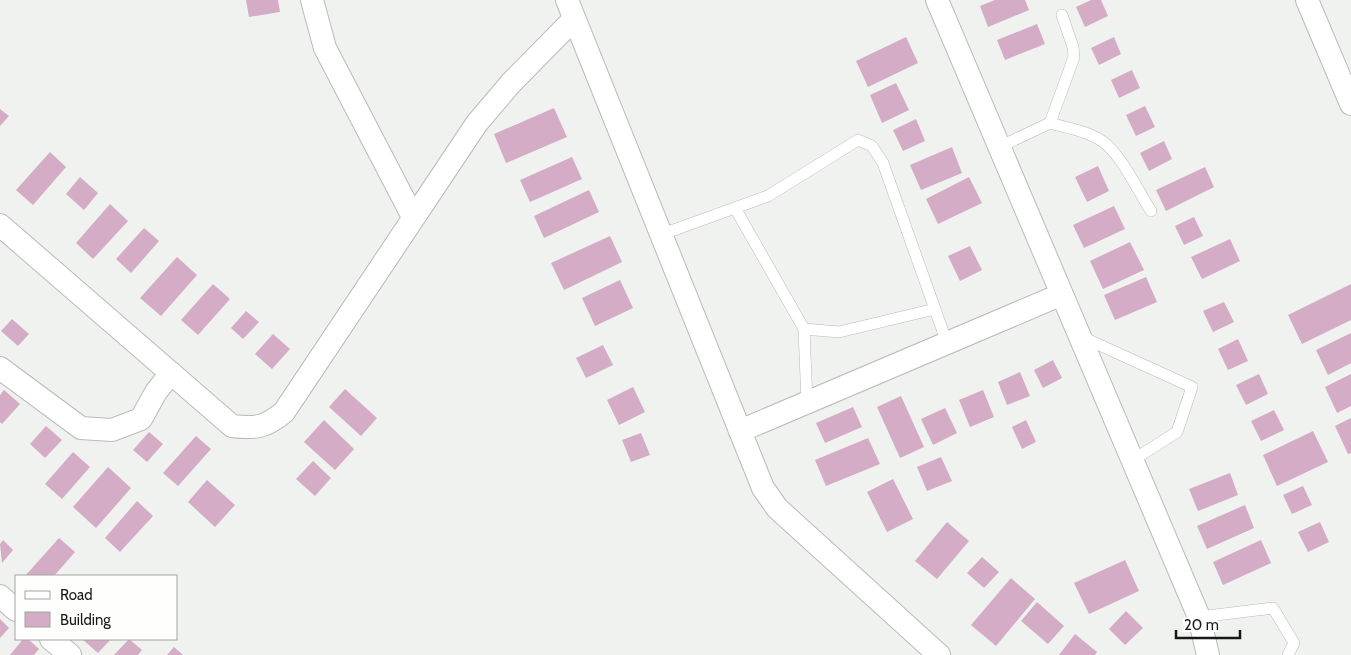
<svg xmlns="http://www.w3.org/2000/svg" width="1351" height="655" viewBox="0 0 1351 655" font-family="Cabin,sans-serif">
	<style>
		.building { fill: #d4acc5 }
		.lines { fill: none; stroke-linecap: round; stroke-linejoin: round }
		.lane-casing { stroke: #b9bbb8; stroke-width: 12 }
		.street-casing { stroke: #b9bbb8; stroke-width: 24 }
		.lane { stroke: #fff; stroke-width: 11 }
		.street { stroke: #fff; stroke-width: 22 }
	</style>
	<rect width="100%" height="100%" fill="#f0f2ef"/>
	<!-- building -->
	<g class="building">
		<path d="M246,0H278L280,12L249,17Z"/>
		<path d="M995,0H1025L1029,10L988,27L980,6Z"/>
		<path d="M1091,0H1101L1108,16L1085,27L1076,7Z"/>
		<path d="M1037,24L1045,44L1005,60L997,40Z"/>
		<path d="M906,37L918,63L868,87L856,61Z"/>
		<path d="M1114,37L1121,54L1099,65L1091,48Z"/>
		<path d="M1132,70L1140,88L1119,98L1111,80Z"/>
		<path d="M896,83L909,110L882,123L870,95Z"/>
		<path d="M1145,106L1155,127L1136,136L1126,115Z"/>
		<path d="M554,108L567,137L506,163L494,134Z"/>
		<path d="M0,109L9,116L0,126Z"/>
		<path d="M916,119L925,141L903,151L893,130Z"/>
		<path d="M1164,141L1172,159L1149,171L1140,153Z"/>
		<path d="M952,147L962,173L921,190L910,165Z"/>
		<path d="M50,152L66,167L33,205L16,190Z"/>
		<path d="M572,157L582,179L530,202L520,180Z"/>
		<path d="M1098,166L1109,191L1087,202L1075,177Z"/>
		<path d="M1205,167L1214,187L1166,211L1156,190Z"/>
		<path d="M80,177L98,193L84,210L66,194Z"/>
		<path d="M969,177L982,203L938,224L926,199Z"/>
		<path d="M589,190L599,212L544,238L534,216Z"/>
		<path d="M110,204L128,221L93,259L76,243Z"/>
		<path d="M1114,206L1125,229L1084,248L1073,225Z"/>
		<path d="M1194,217L1203,236L1184,245L1175,226Z"/>
		<path d="M144,228L159,241L131,273L116,259Z"/>
		<path d="M610,236L622,262L564,290L551,263Z"/>
		<path d="M1230,239L1240,261L1202,279L1191,257Z"/>
		<path d="M1130,242L1144,270L1103,289L1090,261Z"/>
		<path d="M970,246L982,270L960,281L948,256Z"/>
		<path d="M177,257L197,275L161,316L140,298Z"/>
		<path d="M1146,277L1157,302L1115,320L1104,295Z"/>
		<path d="M620,280L633,308L595,326L582,298Z"/>
		<path d="M213,284L230,299L198,335L181,320Z"/>
		<path d="M1351,284V320L1302,344L1288,315Z"/>
		<path d="M1224,302L1234,322L1213,332L1203,311Z"/>
		<path d="M246,311L259,322L243,339L231,328Z"/>
		<path d="M12,319L29,334L18,346L1,331Z"/>
		<path d="M1351,333V363L1328,375L1316,350Z"/>
		<path d="M273,334L290,349L272,369L255,354Z"/>
		<path d="M1238,339L1248,361L1228,370L1218,349Z"/>
		<path d="M603,345L613,365L586,378L576,358Z"/>
		<path d="M1053,360L1062,378L1043,388L1034,370Z"/>
		<path d="M1020,372L1030,396L1007,405L998,382Z"/>
		<path d="M1259,374L1268,394L1246,405L1236,385Z"/>
		<path d="M1351,374V406L1337,413L1325,387Z"/>
		<path d="M633,387L645,412L619,425L607,400Z"/>
		<path d="M345,389L377,418L361,436L329,407Z"/>
		<path d="M4,390L20,404L2,424L0,422V395Z"/>
		<path d="M983,390L994,417L970,427L959,400Z"/>
		<path d="M901,396L924,447L900,458L877,407Z"/>
		<path d="M853,407L862,427L825,443L816,423Z"/>
		<path d="M945,408L957,433L933,445L921,419Z"/>
		<path d="M1274,410L1284,430L1261,441L1251,421Z"/>
		<path d="M1351,418V453L1348,454L1335,426Z"/>
		<path d="M324,420L354,449L335,470L304,442Z"/>
		<path d="M1026,420L1036,442L1022,449L1012,427Z"/>
		<path d="M46,426L62,440L45,458L30,444Z"/>
		<path d="M1313,431L1328,462L1277,486L1263,455Z"/>
		<path d="M149,432L163,444L147,462L133,450Z"/>
		<path d="M641,433L650,455L631,462L622,440Z"/>
		<path d="M196,436L211,449L178,486L163,473Z"/>
		<path d="M868,438L880,464L826,486L815,460Z"/>
		<path d="M73,452L90,467L62,499L45,484Z"/>
		<path d="M941,457L952,481L927,491L917,467Z"/>
		<path d="M313,461L331,478L315,496L296,479Z"/>
		<path d="M108,467L131,488L96,528L73,507Z"/>
		<path d="M1230,473L1238,495L1198,511L1189,489Z"/>
		<path d="M893,479L913,519L887,532L867,492Z"/>
		<path d="M207,480L235,505L215,527L188,502Z"/>
		<path d="M1303,486L1312,505L1292,514L1283,495Z"/>
		<path d="M137,501L153,516L120,552L105,538Z"/>
		<path d="M1245,505L1254,528L1207,549L1197,526Z"/>
		<path d="M947,522L969,541L937,579L915,561Z"/>
		<path d="M1320,522L1329,542L1308,552L1298,532Z"/>
		<path d="M59,538L75,552L54,576H25Z"/>
		<path d="M3,540L13,550L2,563L0,544Z"/>
		<path d="M1261,540L1271,563L1223,585L1213,562Z"/>
		<path d="M982,557L999,572L984,588L967,573Z"/>
		<path d="M1125,560L1139,591L1089,614L1074,583Z"/>
		<path d="M1011,578L1035,599L996,646L971,625Z"/>
		<path d="M1037,602L1064,626L1048,644L1021,621Z"/>
		<path d="M1126,611L1143,628L1125,645L1109,629Z"/>
		<path d="M0,619L9,628L0,638Z"/>
		<path d="M1075,634L1097,652L1095,655H1059Z"/>
		<path d="M23,639H28L39,649L34,655H10Z"/>
		<path d="M82,639H111L98,653Z"/>
		<path d="M129,639L142,650L138,655H114Z"/>
		<path d="M174,647L183,655H167Z"/>
	</g>
	<g class="lines">
		<defs>
			<g id="lane">
				<path d="M1050,123L1074,57L1073,47L1062,15"/>
				<path d="M999,147L1050,123C1067,128 1087,131 1102,141C1121,154 1138,191 1151,211"/>
				<path d="M735,208L804,329L807,402"/>
				<path d="M660,235L768,196L858,140L872,146L883,163L947,343"/>
				<path d="M804,329L839,332L935,309"/>
				<path d="M1082,337L1192,387L1177,432L1133,460"/>
				<path d="M1199,617L1273,608L1294,643L1288,655"/>
			</g>
			<g id="street">
				<path d="M312,0L325,48L413,217"/>
				<path d="M567,0L763,488L777,508L939,655"/>
				<path d="M937,0L1199,617L1208,655"/>
				<path d="M1307,0L1351,104"/>
				<path d="M0,225L232,426C256,429 266,427 284,412L477,123L511,83L573,20"/>
				<path d="M0,368L81,428L112,430L141,419L156,392L171,373"/>
				<path d="M740,431L1060,295"/>
				<path d="M0,596L16,610"/>
				<path d="M51,639L70,655"/>
			</g>
		</defs>
		<!-- lane casing -->
		<use href="#lane" class="lane-casing"/>
		<!-- street casing -->
		<use href="#street" class="street-casing"/>
		<!-- lane -->
		<use href="#lane" class="lane"/>
		<!-- street -->
		<use href="#street" class="street"/>
	</g>
	<!-- legend -->
	<rect x="15" y="575" width="162" height="65" fill="#fefffd" stroke="#a2a3a1"/>
	<rect x="25" y="591" width="25" height="8" fill="#ffffff" stroke="#a2a3a1"/>
	<text x="60" y="600" font-size="15" fill="#171817">Road</text>
	<rect x="25" y="612" width="25" height="15" fill="#d4acc5" stroke="#a2a3a1"/>
	<text x="60" y="625" font-size="15" fill="#171817">Building</text>
	<!-- scale -->
	<path d="M1176 630v8h64v-8" fill="none" stroke="#171817" stroke-width="2.5"/>
	<text x="1184" y="630" font-size="15" fill="#171817" stroke="#fefffd" stroke-width="4" paint-order="stroke">20 m</text>
</svg>
